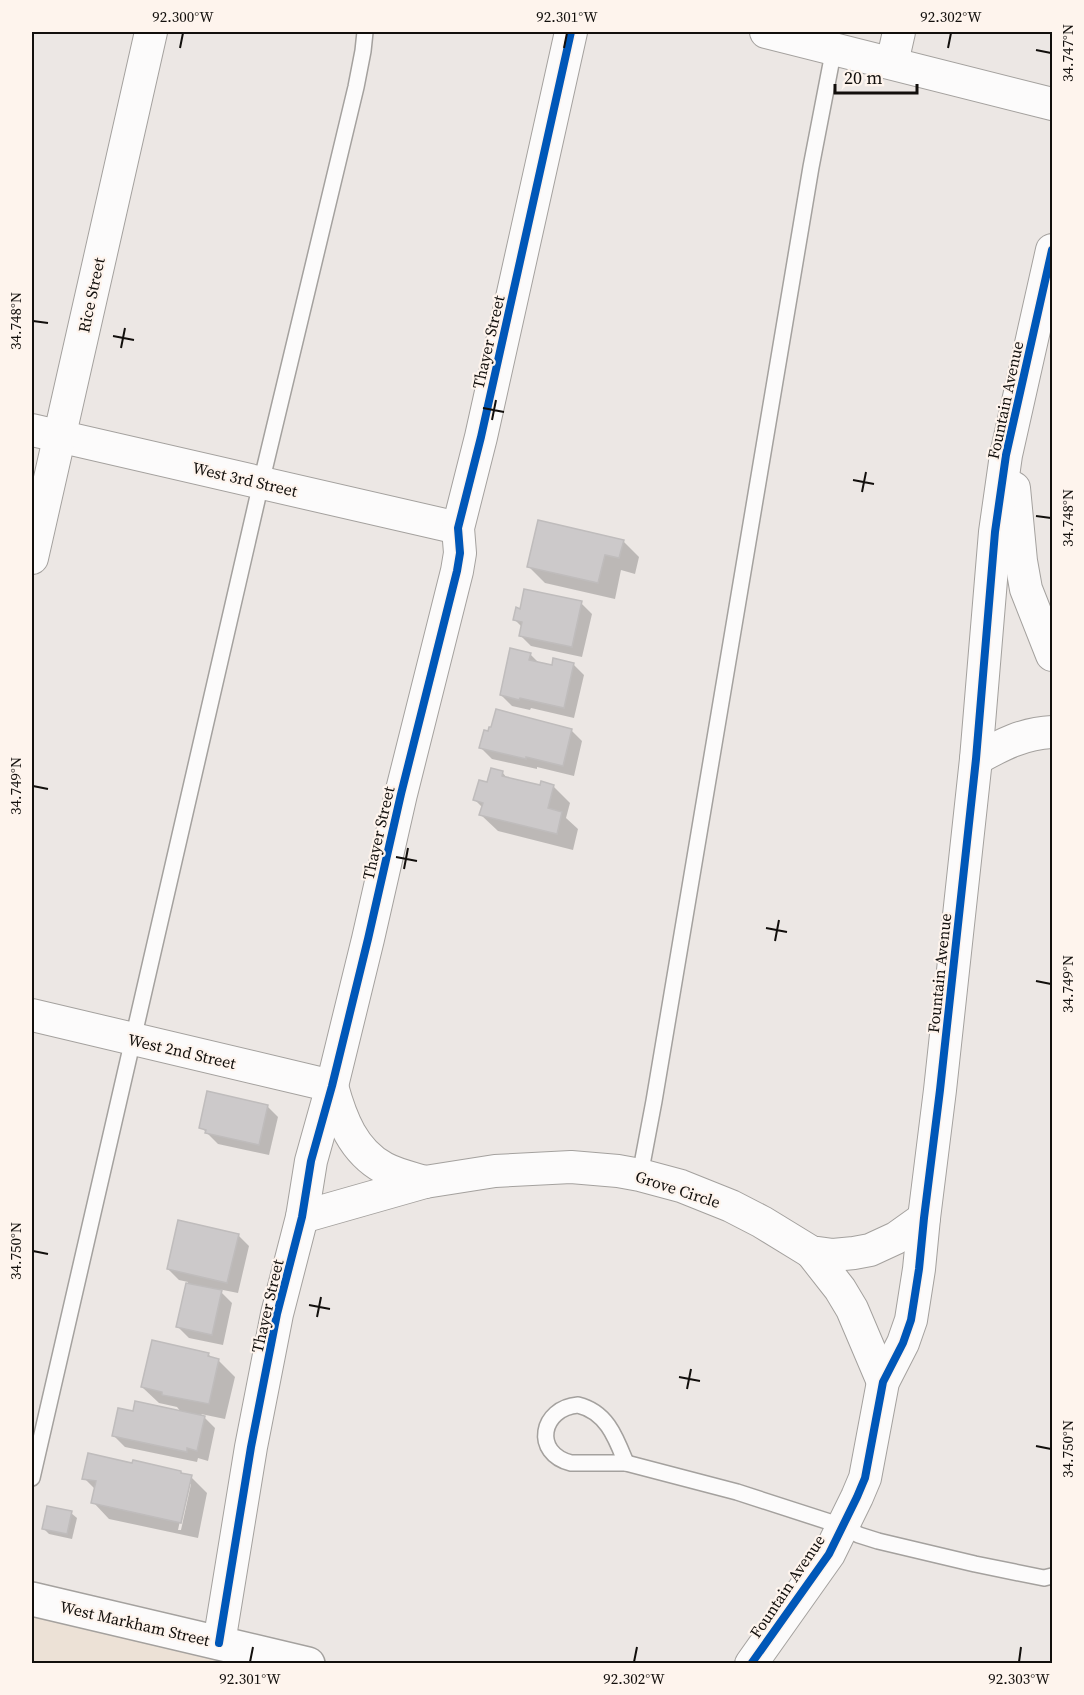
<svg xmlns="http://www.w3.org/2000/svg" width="1084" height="1695" viewBox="0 0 1084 1695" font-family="'Source Serif 4',serif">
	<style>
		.education { fill: #ece1d6 }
		.shadow { fill: #0003; fill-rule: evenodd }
		.building { fill: #ccc9ca; stroke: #bfbcbc; stroke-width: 1.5 }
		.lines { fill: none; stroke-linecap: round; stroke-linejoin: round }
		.service-casing { stroke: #a4a19e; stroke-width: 18 }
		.minor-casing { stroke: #a4a19e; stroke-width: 34 }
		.secondary-casing { stroke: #a4a19e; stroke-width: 36 }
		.service { stroke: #fcfbfb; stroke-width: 15 }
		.minor { stroke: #fcfbfb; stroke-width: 32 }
		.secondary { stroke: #fcfbfb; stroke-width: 33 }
		.cycleway-casing { stroke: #fef4ed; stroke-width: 11 }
		.cycleway { stroke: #0057b8; stroke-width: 8 }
		.ticks { fill: none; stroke: #120f0c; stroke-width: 2 }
		.labels { text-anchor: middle; stroke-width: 4.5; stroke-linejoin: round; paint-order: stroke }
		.street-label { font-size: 16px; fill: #120f0c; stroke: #fef4ed }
		.neatline { fill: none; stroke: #120f0c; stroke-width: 2 }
		.ticks-label { font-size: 15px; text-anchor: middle; fill: #120f0c }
	</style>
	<rect width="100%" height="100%" fill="#ece7e4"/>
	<!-- education -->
	<path class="education" d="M32,1599L308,1664H32Z"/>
	<!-- shadow -->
	<g class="shadow">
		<path d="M623,541L639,557L635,574L621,570L615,599L545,583L529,567Z"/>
		<path d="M581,603L592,614L582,657L531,646L520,635L522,627L514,619Z"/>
		<path d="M530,654L540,664L553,667L573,664L584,675L574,718L531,708L530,710L512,706L501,695Z"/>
		<path d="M571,730L582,741L574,776L537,767V769L492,759L481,748Z"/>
		<path d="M502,772L508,779L541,787L553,786L570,803L566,818L578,829L573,850L498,831L481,815L483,808L475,800L488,784Z"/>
		<path d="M267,1106L278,1117L269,1155L218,1144L201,1127Z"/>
		<path d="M238,1235L249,1246L238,1293L218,1289L232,1303L223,1345L189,1338L178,1327L188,1282L179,1280L168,1269Z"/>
		<path d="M208,1354L213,1359L218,1360L235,1377L225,1419L201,1414L215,1428L208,1461L198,1458L197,1462L125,1447L114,1436L181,1412L177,1407L159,1403L142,1387Z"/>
		<path d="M181,1472L184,1475L191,1477L207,1493L198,1538L109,1519L93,1502L96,1490L84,1478ZM188,1484H191L181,1530H178Z"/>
		<path d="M71,1513L77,1518L72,1539L49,1534L44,1529Z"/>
	</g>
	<!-- building -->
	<g class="building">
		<path d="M538,520L624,540L619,558L605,555L598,583L527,567Z"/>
		<path d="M524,589L582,601L572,647L519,636L522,622L513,620L516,607L520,609Z"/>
		<path d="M510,648L531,653L529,660L552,665L553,658L574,663L564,708L520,698L519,700L500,695Z"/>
		<path d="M496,709L572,729L563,766L526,757V759L479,748L484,730L488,731L489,727H491Z"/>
		<path d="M491,768L503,771L502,776L540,785L541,781L554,785L548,808L562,812L557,834L479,815L483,803L473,800L479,780L487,782Z"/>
		<path d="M207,1091L268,1105L259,1145L205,1133L206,1130L199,1128Z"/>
		<path d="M178,1220L239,1234L227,1283L167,1269Z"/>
		<path d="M186,1283L222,1290L212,1335L176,1327Z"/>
		<path d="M152,1340L209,1353L208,1356L219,1359L209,1404L162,1395V1392L141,1387Z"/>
		<path d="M135,1401L205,1416L197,1451L187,1448V1452L112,1436L118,1408L133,1411Z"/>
		<path d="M88,1453L132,1463L133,1460L181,1471V1473L192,1475L181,1523L91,1503L96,1481L82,1479Z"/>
		<path d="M47,1506L72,1511L67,1534L42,1529Z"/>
	</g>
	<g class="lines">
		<defs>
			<g id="service">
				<path d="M640,1175L654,1101L811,167L834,48"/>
				<path d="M578,1405C607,1412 616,1438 626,1463H571C532,1453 541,1408 578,1405Z"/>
				<path d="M626,1463L737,1492L842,1526L859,1535L878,1541L975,1564L1044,1578L1052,1576"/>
				<path d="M32,1478L261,483L356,87L363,51L365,32"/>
			</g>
			<g id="minor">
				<path d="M766,32L1052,104"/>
				<path d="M892,63L899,32"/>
				<path d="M32,430L458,528"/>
				<path d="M1014,488L1021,561L1026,589L1052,655"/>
				<path d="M32,558L151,32"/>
				<path d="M976,759C1001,745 1024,733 1052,732"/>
				<path d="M32,1015L332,1086C341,1119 353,1151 384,1168C397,1175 412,1178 425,1182"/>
				<path d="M302,1217L425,1182L495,1171L571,1167L618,1171L640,1175L681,1186L731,1206L762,1222L811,1252L833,1255L854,1253L870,1250L896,1238L924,1218"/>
				<path d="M811,1252L840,1289L852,1309L883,1382"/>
				<path d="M219,1643L251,1447L277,1314L302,1217L311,1161L332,1086L368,939L401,794L457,571L460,553L458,528L481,437L571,32"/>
				<path d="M751,1664L829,1554L857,1497L865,1478L883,1382L903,1343L911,1320L919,1269L924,1218L940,1090L976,759L995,532L1006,455L1052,250"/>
			</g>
			<path id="secondary" d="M32,1599L308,1664"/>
		</defs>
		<!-- service casing -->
		<use href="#service" class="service-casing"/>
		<!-- minor casing -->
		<use href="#minor" class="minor-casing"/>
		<!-- secondary casing -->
		<use href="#secondary" class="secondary-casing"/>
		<!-- service -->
		<use href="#service" class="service"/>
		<!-- minor -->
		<use href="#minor" class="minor"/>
		<!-- secondary -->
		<use href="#secondary" class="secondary"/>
		<defs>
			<g id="cycleway">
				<path d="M219,1643L251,1447L277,1314L302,1217L311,1161L332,1086L368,939L401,794L457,571L460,553L458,528L481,437L571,32"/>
				<path d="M751,1664L829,1554L857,1497L865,1478L883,1382L903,1343L911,1320L919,1269L924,1218L940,1090L976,759L995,532L1006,455L1052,250"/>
			</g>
		</defs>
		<!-- cycleway casing -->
		<use href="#cycleway" class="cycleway-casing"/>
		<!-- cycleway -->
		<use href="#cycleway" class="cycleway"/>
	</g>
	<!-- ticks -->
	<path class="ticks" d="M180,48L183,33M564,48L567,33M948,48L951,33M1036,50L1051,53M33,321L48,323M113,336L134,340M121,348L125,328M483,408L504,412M492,420L496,400M853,480L874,484M862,492L866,472M1036,516L1051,518M33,786L48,789M396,857L417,861M404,869L408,848M766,928L787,932M775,941L779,920M1036,981L1051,984M33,1251L48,1254M309,1305L330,1309M317,1317L321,1297M679,1377L700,1381M687,1389L691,1369M1036,1446L1051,1449M250,1662L253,1647M634,1662L637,1647M1019,1662L1021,1647"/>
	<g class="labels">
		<!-- street labels -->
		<g class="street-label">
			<text transform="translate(91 295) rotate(-78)" y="6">Rice Street</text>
			<text transform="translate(488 342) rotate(-77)" y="6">Thayer Street</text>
			<text transform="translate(1005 400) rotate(-78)" y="6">Fountain Avenue</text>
			<text transform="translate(245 479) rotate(13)" y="6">West 3rd Street</text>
			<text transform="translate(378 833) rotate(-77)" y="6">Thayer Street</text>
			<text transform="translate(939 973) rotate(-84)" y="6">Fountain Avenue</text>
			<text transform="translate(182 1051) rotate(13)" y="6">West 2nd Street</text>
			<text transform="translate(678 1189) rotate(18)" y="6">Grove Circle</text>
			<text transform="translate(267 1306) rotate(-77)" y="6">Thayer Street</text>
			<text transform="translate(787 1586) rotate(-56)" y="6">Fountain Avenue</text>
			<text transform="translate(135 1623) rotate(13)" y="6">West Markham Street</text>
		</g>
	</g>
	<!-- border -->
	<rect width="1084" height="1695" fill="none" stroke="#fef4ed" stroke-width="66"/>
	<!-- scale -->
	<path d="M835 84v9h82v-9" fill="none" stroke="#120f0c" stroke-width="3"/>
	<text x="844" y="84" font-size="18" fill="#120f0c" stroke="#fef4ed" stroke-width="4.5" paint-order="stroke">20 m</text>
	<rect x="33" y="33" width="1018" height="1629" class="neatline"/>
	<g class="ticks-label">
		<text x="183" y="22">92.300°W</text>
		<text x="567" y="22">92.301°W</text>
		<text x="951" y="22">92.302°W</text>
		<text transform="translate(1068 53) rotate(-90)" y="5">34.747°N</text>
		<text transform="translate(16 321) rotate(-90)" y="5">34.748°N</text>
		<text transform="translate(1068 518) rotate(-90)" y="5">34.748°N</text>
		<text transform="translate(16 786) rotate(-90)" y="5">34.749°N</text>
		<text transform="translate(1068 984) rotate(-90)" y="5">34.749°N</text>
		<text transform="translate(16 1251) rotate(-90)" y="5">34.750°N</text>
		<text transform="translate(1068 1449) rotate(-90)" y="5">34.750°N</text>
		<text x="250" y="1684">92.301°W</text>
		<text x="634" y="1684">92.302°W</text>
		<text x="1019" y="1684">92.303°W</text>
	</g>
</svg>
